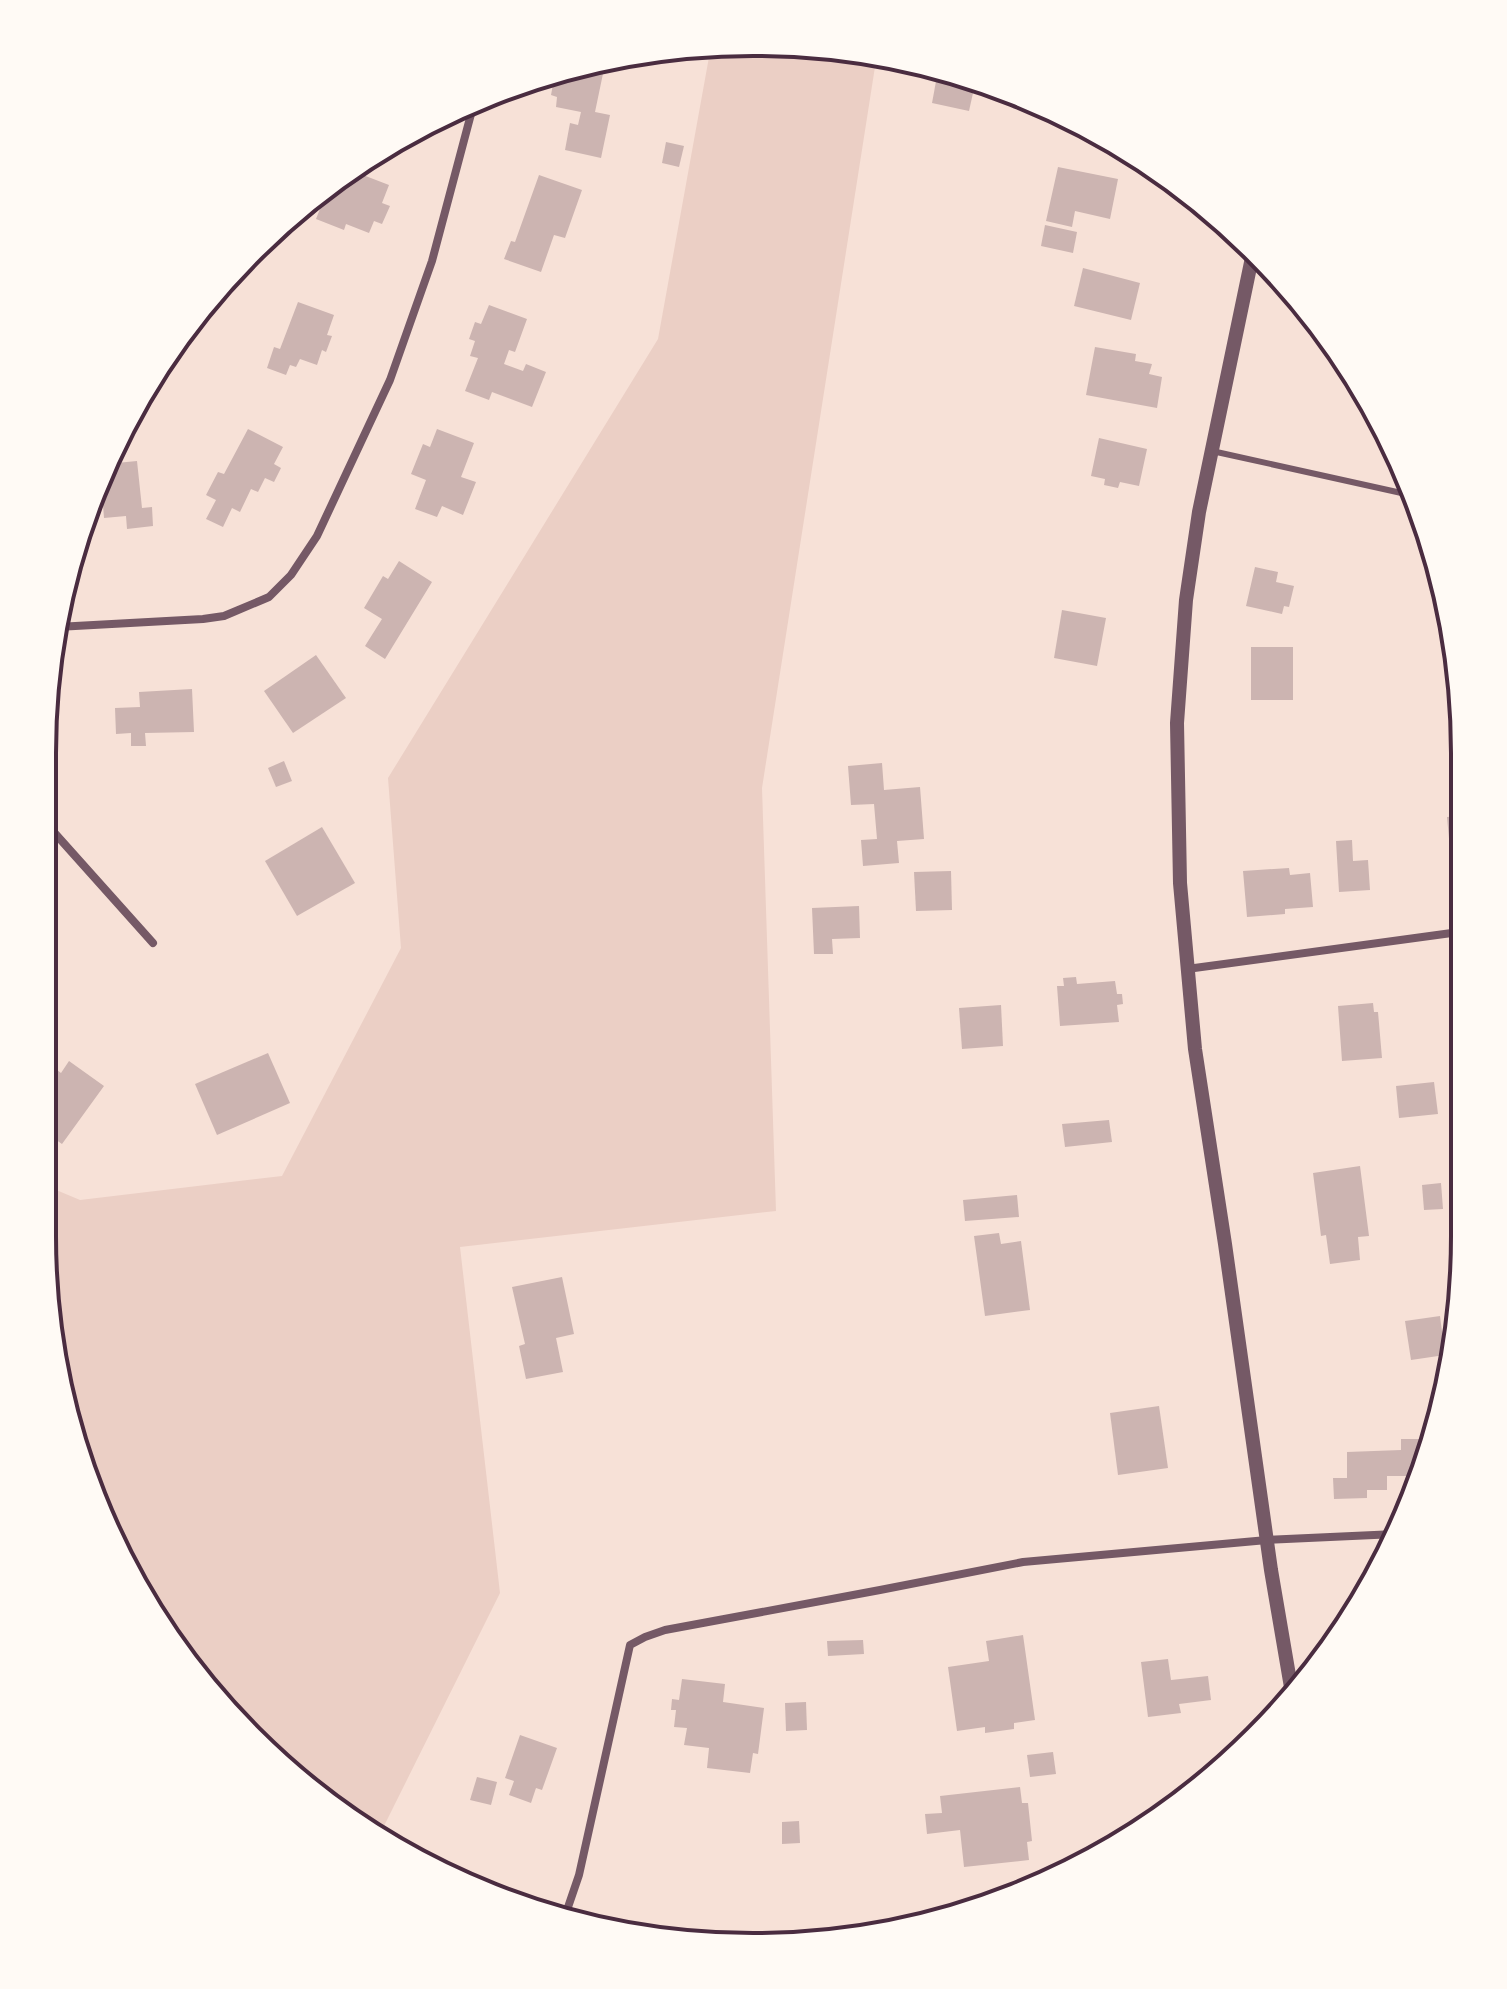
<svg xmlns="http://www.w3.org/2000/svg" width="1507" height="1989" viewBox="0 0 1507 1989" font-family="'Exo 2',sans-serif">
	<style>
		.green { fill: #ebcfc5 }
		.building { fill: #ccb4b1 }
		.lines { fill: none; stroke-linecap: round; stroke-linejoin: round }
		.service { stroke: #755966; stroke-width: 6 }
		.minor { stroke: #755966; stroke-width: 8 }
		.tertiary { stroke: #755966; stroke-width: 14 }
		.rim { fill: none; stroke: #4a2c40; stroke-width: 4 }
	</style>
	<rect width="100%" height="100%" fill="#f7e1d7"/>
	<!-- green -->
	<path class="green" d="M753,42L877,54L762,788L776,1211L460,1247L500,1593L380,1834L284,1770L138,1592L66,1420L42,1236V1184L80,1200L282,1176L401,948L388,778L658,339L711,46Z"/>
	<!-- building -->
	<g class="building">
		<path d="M594,62L605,64L595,112L610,115L601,158L565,150L570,123L578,125L581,112L556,107L557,97L551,95L555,74L561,75L562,72Z"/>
		<path d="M937,76L975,84L969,111L932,103Z"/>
		<path d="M666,142L684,146L679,167L662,163Z"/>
		<path d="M1058,167L1118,179L1110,219L1075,211L1072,227L1046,221Z"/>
		<path d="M350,170L389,185L382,203L390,206L382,224L374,221L369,233L346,224L344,230L316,219L327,191Z"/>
		<path d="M539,175L582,190L565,238L554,235L541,272L504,259L511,241L515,242Z"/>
		<path d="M1045,225L1077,232L1073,253L1041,246Z"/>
		<path d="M1083,268L1140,283L1131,320L1074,306Z"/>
		<path d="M298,302L334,315L327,335L332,336L326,352L322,350L317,365L300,359L296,367L290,365L286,375L267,368L274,347L280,349Z"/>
		<path d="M489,305L527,319L515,352L509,350L504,364L523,371L526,364L546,372L532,407L492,392L489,400L465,391L478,358L470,356L475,341L469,339L475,322L481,324Z"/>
		<path d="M1306,311L1319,327L1303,323Z"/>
		<path d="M1095,347L1136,354L1135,361L1152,364L1149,374L1162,377L1157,408L1086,395Z"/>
		<path d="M248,429L283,447L274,464L281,468L274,482L265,478L258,492L251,489L240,512L232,508L223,527L206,519L216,500L206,495L218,472L224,474Z"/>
		<path d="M437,429L474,443L461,477L476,482L463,515L442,506L437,517L415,509L426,480L411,474L423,444L430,447Z"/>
		<path d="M1099,438L1147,449L1139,486L1120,482L1118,488L1104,485L1105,479L1091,476Z"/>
		<path d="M137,461L142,508L152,507L153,526L127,529L126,516L104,518L103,505H95L94,495L106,464Z"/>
		<path d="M399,561L432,582L385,659L365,646L382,619L364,608L383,576L388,579Z"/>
		<path d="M1255,567L1278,572L1276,582L1294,586L1289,607L1284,606L1282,614L1246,606Z"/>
		<path d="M1062,610L1106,618L1097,666L1054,658Z"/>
		<rect x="1251" y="647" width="42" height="53"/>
		<path d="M316,655L346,698L293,733L264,691Z"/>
		<path d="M192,689L194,732L145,733L146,746H131V733L116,734L115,708L140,707L139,692Z"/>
		<path d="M284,761L292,781L276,787L268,768Z"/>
		<path d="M882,763L884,790L920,787L924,839L897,841L899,863L863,866L861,840L877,839L874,804L851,805L848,766Z"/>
		<path d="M1459,816V859L1451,860L1447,817Z"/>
		<path d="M322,827L355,883L297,916L265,861Z"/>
		<path d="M1352,840L1353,861L1368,860L1370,890L1339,892L1336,841Z"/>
		<path d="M1289,868L1290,875L1310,873L1313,907L1285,909V914L1247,917L1243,871Z"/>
		<path d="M951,871L952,910L916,911L914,872Z"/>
		<path d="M859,906L860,938L832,939L833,954H814L812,908Z"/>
		<path d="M1076,977L1077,984L1115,981L1117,994H1122L1123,1004L1117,1005L1119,1022L1060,1026L1057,986H1064L1063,978Z"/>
		<path d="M1373,1003L1374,1012H1378L1382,1058L1342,1061L1338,1006Z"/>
		<path d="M1001,1005L1003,1046L962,1049L959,1008Z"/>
		<path d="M268,1053L290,1103L217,1135L195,1084Z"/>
		<path d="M43,1059L61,1073L69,1061L104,1086L62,1144L42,1130Z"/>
		<path d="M1434,1082L1438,1114L1399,1118L1396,1086Z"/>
		<path d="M1109,1120L1112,1142L1065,1147L1062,1124Z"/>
		<path d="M1360,1166L1369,1236L1358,1237L1360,1260L1330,1264L1326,1235L1321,1236L1313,1173Z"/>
		<path d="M1441,1183L1443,1209L1424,1210L1422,1185Z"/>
		<path d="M1017,1195L1019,1217L965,1221L963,1200Z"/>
		<path d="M999,1233L1001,1244L1021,1241L1030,1310L985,1316L974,1236Z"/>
		<path d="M562,1277L574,1334L556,1338L563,1372L526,1379L519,1346L525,1344L512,1287Z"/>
		<path d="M1440,1316L1445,1355L1411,1360L1405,1321Z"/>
		<path d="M1159,1406L1168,1468L1118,1475L1110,1413Z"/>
		<path d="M1401,1439H1433L1427,1465L1419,1483H1407L1406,1476H1387V1490H1367V1498L1334,1499L1333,1478H1347V1452L1401,1450Z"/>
		<path d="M1023,1635L1035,1720L1014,1723V1729L985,1733V1727L957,1731L948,1667L989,1661L986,1641Z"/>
		<path d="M863,1640L864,1654L828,1656L827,1641Z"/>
		<path d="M1168,1659L1171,1680L1208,1676L1211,1700L1179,1704L1181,1713L1148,1717L1141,1662Z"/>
		<path d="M682,1679L725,1684L723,1702L764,1708L758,1754L753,1753L750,1773L707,1768L709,1748L684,1745L687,1728L674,1727L676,1710H671L672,1699L679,1700Z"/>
		<path d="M806,1702L807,1730L786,1731L785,1703Z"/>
		<path d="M520,1735L557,1748L542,1790L536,1788L531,1803L509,1795L514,1781L505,1778Z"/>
		<path d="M1053,1752L1056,1774L1030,1777L1027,1755Z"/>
		<path d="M477,1777L497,1782L491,1805L470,1800Z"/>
		<path d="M1020,1787L1022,1803H1028L1032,1841L1027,1842L1029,1860L964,1867L960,1830L927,1834L925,1814L942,1813L940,1796Z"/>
		<path d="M799,1821L800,1843L782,1844V1822Z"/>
	</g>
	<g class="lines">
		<!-- service -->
		<path class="service" d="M1212,451L1415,496"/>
		<!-- minor -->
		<g class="minor">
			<path d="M57,627L203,619L224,616L269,597L291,575L317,536L390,380L432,261L475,99"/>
			<path d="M43,820L153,943"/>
			<path d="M1187,969L1459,932"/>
			<path d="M565,1916L579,1875L630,1645L645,1637L665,1630L880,1590L1023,1562L1267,1540L1396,1534"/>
		</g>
		<!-- tertiary -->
		<path class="tertiary" d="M1254,248L1199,512L1186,600L1177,723L1180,883L1195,1049L1225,1244L1271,1570L1292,1693"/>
	</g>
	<!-- crop -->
	<path d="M0 0H1507V1989H0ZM753 56H754A697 697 0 0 1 1451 753V1236A697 697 0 0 1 754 1933H753A697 697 0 0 1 56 1236V753A697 697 0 0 1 753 56Z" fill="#fffaf5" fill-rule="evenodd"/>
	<path class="rim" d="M753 56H754A697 697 0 0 1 1451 753V1236A697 697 0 0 1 754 1933H753A697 697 0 0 1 56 1236V753A697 697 0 0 1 753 56Z"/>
</svg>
